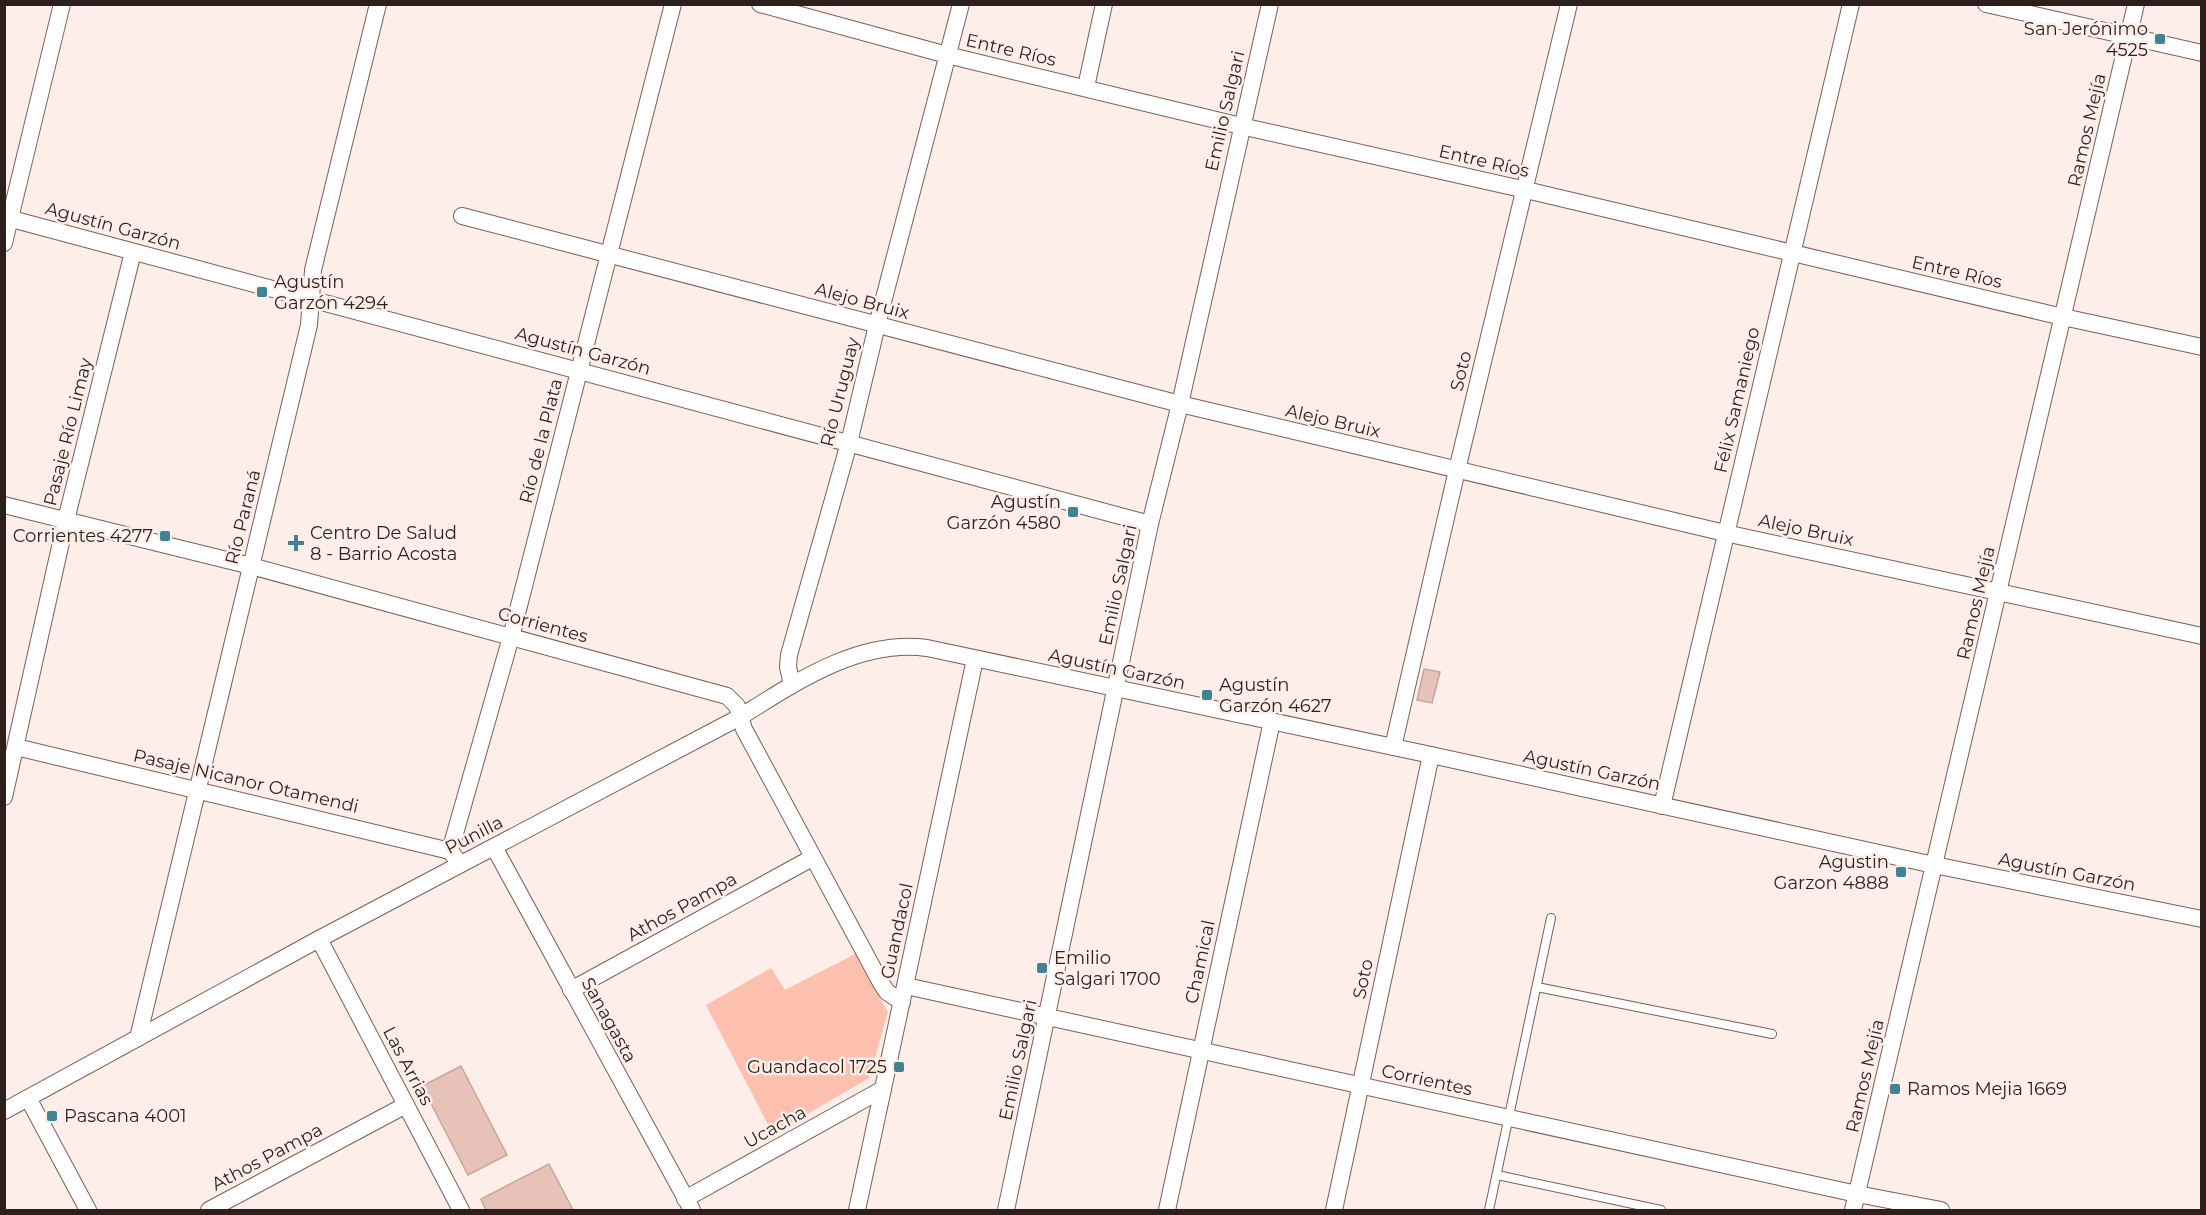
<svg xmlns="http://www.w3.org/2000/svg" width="2206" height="1215" viewBox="0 0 2206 1215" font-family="Montserrat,sans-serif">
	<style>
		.green { fill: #fdbfae }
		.building { fill: #e7c2b8; stroke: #c8a49a; stroke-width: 1.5 }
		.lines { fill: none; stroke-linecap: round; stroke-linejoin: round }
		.service-casing { stroke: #7e5e55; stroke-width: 10 }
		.minor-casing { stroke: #7e5e55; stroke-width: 18 }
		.service { stroke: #fff; stroke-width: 8 }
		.minor { stroke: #fff; stroke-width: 16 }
		.poi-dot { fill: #408392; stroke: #fdeeea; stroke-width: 2 }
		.labels { text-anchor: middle; stroke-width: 5; stroke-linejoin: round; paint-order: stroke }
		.poi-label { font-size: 18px; fill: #2d1f1c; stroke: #fdeeea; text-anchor: start }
		.street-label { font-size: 18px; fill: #2d1f1c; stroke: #fdeeea }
	</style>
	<rect width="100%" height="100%" fill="#fdeeea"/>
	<!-- green -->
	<path class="green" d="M855,954L888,1012L869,1078L773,1134L706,1005L771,968L785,990Z"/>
	<!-- building -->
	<g class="building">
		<path d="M1424,669L1440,672L1432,703L1417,700Z"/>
		<path d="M461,1066L507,1155L468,1175L422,1086Z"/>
		<path d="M549,1164L573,1210H486L481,1199Z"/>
	</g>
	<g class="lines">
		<defs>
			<g id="service">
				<path d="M1537,987L1772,1034"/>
				<path d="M1497,1175L1661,1210"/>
				<path d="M1489,1210L1551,918"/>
			</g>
			<g id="minor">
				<path d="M760,4L947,55L1241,126L1526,190L2063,317L2202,347"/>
				<path d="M1986,4L2202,53"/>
				<path d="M1086,87L1104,4"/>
				<path d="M462,216L1180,404L1725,533L2202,636"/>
				<path d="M4,217L1150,524"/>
				<path d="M4,243L62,4"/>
				<path d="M4,505L251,566L727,696L737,706L744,729L881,983L887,992L902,1002"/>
				<path d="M792,685L788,667L789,655L849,443L877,325L961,4"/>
				<path d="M16,747L450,851L457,860"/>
				<path d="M1393,747L1457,470L1569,4"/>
				<path d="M4,797L66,520L133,252"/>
				<path d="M1662,806L1851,4"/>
				<path d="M494,847L692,1210"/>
				<path d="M450,851L511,637L673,4"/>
				<path d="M319,939L461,1210"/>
				<path d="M906,986L1857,1194L1941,1210"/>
				<path d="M571,990L812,858"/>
				<path d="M138,1038L309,325L313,270L378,4"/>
				<path d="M28,1098L88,1210"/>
				<path d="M4,1111L319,939L740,717C796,682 859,639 927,648L1431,755L1934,865L2202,919"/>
				<path d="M685,1199L883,1089"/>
				<path d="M209,1210L406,1105"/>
				<path d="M857,1210L975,659"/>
				<path d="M1006,1210L1150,524L1180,404L1270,4"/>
				<path d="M1167,1210L1272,721"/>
				<path d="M1334,1210L1431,755"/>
				<path d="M1853,1210L2136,4"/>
			</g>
		</defs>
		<!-- service casing -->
		<use href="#service" class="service-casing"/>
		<!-- minor casing -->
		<use href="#minor" class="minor-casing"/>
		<!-- service -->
		<use href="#service" class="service"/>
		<!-- minor -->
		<use href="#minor" class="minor"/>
	</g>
	<!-- markers -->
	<g class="poi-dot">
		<rect x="2154" y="33" width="12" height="12" rx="3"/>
		<rect x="256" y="286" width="12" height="12" rx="3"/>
		<rect x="1067" y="506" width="12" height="12" rx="3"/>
		<rect x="159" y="530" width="12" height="12" rx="3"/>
		<path d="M293 534h6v6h6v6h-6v6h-6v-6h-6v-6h6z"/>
		<rect x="1201" y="689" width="12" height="12" rx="3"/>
		<rect x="1895" y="866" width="12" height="12" rx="3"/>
		<rect x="1036" y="962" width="12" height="12" rx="3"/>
		<rect x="893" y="1061" width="12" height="12" rx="3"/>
		<rect x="1889" y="1083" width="12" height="12" rx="3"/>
		<rect x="46" y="1110" width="12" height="12" rx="3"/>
	</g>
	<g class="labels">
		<!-- poi labels -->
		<g class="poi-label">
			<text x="2148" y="35" text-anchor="end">San Jerónimo<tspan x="2148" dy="21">4525</tspan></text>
			<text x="274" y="288">Agustín<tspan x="274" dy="21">Garzón 4294</tspan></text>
			<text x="1061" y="508" text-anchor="end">Agustín<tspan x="1061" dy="21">Garzón 4580</tspan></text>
			<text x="310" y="539">Centro De Salud<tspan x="310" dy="21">8 - Barrio Acosta</tspan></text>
			<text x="153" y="542" text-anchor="end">Corrientes 4277</text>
			<text x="1219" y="691">Agustín<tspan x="1219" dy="21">Garzón 4627</tspan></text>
			<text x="1889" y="868" text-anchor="end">Agustin<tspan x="1889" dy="21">Garzon 4888</tspan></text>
			<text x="1054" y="964">Emilio<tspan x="1054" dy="21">Salgari 1700</tspan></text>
			<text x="887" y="1073" text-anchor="end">Guandacol 1725</text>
			<text x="1907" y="1095">Ramos Mejia 1669</text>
			<text x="64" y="1122">Pascana 4001</text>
		</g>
		<!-- street labels -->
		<g class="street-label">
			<text transform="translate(1011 50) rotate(13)" y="6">Entre Ríos</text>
			<text transform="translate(1225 111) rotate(-77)" y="6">Emilio Salgari</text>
			<text transform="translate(2087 130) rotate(-77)" y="6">Ramos Mejía</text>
			<text transform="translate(1484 161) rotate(13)" y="6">Entre Ríos</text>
			<text transform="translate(113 226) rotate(15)" y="6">Agustín Garzón</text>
			<text transform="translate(1957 272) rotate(13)" y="6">Entre Ríos</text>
			<text transform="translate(862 301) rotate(15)" y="6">Alejo Bruix</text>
			<text transform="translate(583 351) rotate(15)" y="6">Agustín Garzón</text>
			<text transform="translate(1461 371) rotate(-76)" y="6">Soto</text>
			<text transform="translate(840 392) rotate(-76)" y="6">Río Uruguay</text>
			<text transform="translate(1737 400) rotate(-77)" y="6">Félix Samaniego</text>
			<text transform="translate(1333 421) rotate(13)" y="6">Alejo Bruix</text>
			<text transform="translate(68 432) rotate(-76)" y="6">Pasaje Río Limay</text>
			<text transform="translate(541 441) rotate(-76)" y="6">Río de la Plata</text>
			<text transform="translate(243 517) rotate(-76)" y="6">Río Paraná</text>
			<text transform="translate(1806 530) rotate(12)" y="6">Alejo Bruix</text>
			<text transform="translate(1118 585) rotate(-78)" y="6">Emilio Salgari</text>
			<text transform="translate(1976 603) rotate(-77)" y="6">Ramos Mejía</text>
			<text transform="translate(543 625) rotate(15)" y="6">Corrientes</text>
			<text transform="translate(1117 669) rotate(12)" y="6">Agustín Garzón</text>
			<text transform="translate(1592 770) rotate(12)" y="6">Agustín Garzón</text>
			<text transform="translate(246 781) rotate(13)" y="6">Pasaje Nicanor Otamendi</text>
			<text transform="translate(474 835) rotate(-27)" y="6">Punilla</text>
			<text transform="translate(2067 872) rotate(11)" y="6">Agustín Garzón</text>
			<text transform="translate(682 907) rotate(-29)" y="6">Athos Pampa</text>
			<text transform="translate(897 931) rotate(-78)" y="6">Guandacol</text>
			<text transform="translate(1200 962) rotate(-78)" y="6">Chamical</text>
			<text transform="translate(1363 979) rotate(-78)" y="6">Soto</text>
			<text transform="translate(609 1020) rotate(61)" y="6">Sanagasta</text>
			<text transform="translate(1018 1060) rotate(-78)" y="6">Emilio Salgari</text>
			<text transform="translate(408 1066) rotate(62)" y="6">Las Arrias</text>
			<text transform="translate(1865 1076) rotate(-77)" y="6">Ramos Mejía</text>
			<text transform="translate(1427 1080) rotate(12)" y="6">Corrientes</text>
			<text transform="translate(775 1127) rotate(-29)" y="6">Ucacha</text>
			<text transform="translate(267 1157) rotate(-28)" y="6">Athos Pampa</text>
		</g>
	</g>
	<!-- border -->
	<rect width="2206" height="1215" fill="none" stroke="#2d1f1c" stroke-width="12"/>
</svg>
